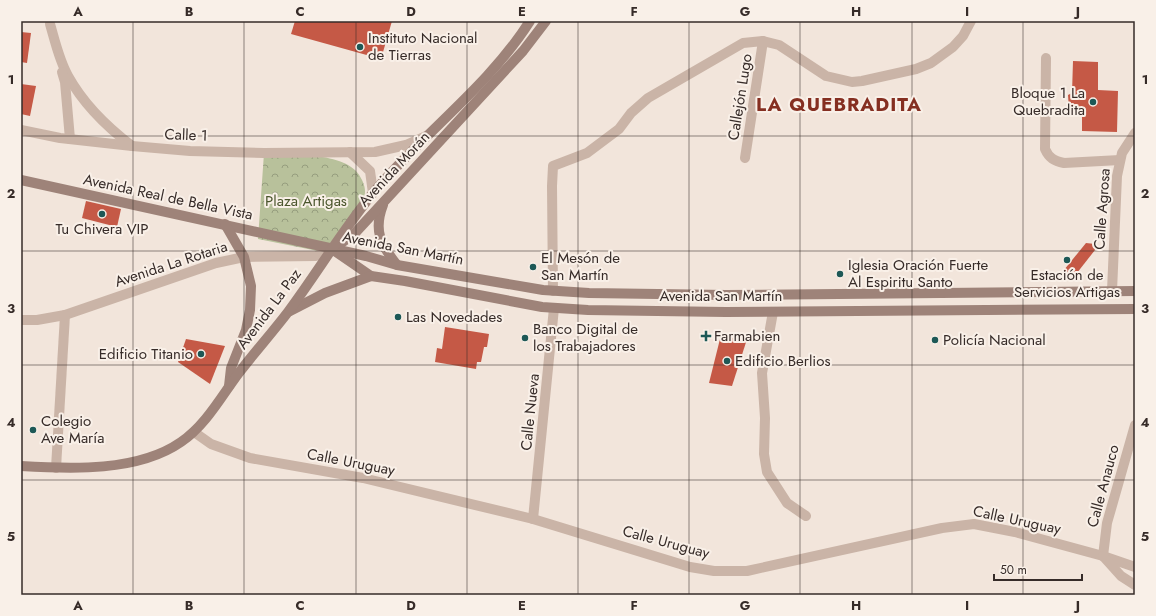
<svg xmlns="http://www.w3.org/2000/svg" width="1156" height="616" viewBox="0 0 1156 616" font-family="Jost,sans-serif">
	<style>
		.forest { fill: url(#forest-crowns) }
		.building { fill: #c55946 }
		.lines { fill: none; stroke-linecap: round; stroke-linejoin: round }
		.minor { stroke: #cab4a7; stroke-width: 10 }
		.tertiary { stroke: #cab4a7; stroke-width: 10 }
		.secondary { stroke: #9e8379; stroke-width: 10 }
		.grid { fill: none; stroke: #362b28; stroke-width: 1; stroke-opacity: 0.55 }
		.poi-dot { fill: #1d5856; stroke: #f9f0e8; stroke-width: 1.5 }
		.labels { text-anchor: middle; stroke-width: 4; stroke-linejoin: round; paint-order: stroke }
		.poi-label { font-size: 15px; fill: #362b28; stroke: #f9f0e8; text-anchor: start }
		.street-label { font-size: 15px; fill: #362b28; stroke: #f9f0e8 }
		.park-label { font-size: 15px; fill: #4a552c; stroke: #f9f0e8 }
		.district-label { font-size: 19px; font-weight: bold; letter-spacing: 1px; fill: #852f21; stroke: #f9f0e8 }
		.neatline { fill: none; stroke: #362b28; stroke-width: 1.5 }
		.grid-label { font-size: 13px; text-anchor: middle; font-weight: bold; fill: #362b28 }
	</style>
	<defs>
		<pattern id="forest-crowns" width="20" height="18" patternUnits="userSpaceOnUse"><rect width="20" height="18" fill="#b8c19b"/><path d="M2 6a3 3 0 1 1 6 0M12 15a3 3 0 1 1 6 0" fill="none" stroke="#969d7e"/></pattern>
	</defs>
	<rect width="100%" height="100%" fill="#f2e5db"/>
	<!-- forest -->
	<path class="forest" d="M264,153C291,155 351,151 362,180C365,186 366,192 364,198C361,211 332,240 323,252L258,239Z"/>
	<!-- building -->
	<g class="building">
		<path d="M295,21H392L381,59L291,34Z"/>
		<path d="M21,32L31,33L27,63L21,62Z"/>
		<path d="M1073,61L1098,62V90L1118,91L1117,132L1082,131V113L1069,109L1068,95L1072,93Z"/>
		<path d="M21,84L36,86L30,116L21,114Z"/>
		<path d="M86,201L121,209L117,227L82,218Z"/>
		<path d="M1086,243L1095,244V250L1073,278L1064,270Z"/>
		<path d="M445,327L489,334L487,347H484L481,362H477L476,369L435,362L437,348L442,349Z"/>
		<path d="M748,336L732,386L709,383L720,339Z"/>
		<path d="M186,339L225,346L210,384L178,362Z"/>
	</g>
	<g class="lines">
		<!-- minor -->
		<g class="minor">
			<path d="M50,24C55,41 59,60 68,76C84,105 107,127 132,146"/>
			<path d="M1046,58L1045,149C1049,158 1054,161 1064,163L1120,160"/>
			<path d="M62,72L65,82L70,139"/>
			<path d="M21,130L60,138L132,146L190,151L264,153L375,152L406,145L426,136"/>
			<path d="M350,152L370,171L373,193"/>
			<path d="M745,158L763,41"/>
			<path d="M553,291L552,186L553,166L587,153L619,129L631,113L648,98L743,43L763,41L779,45L826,76L852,82L862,81L916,69L931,63L953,47L963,36L971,21"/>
			<path d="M1112,291L1117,176L1122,153L1135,133"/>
			<path d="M773,312L762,373L765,418L764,454L767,472L787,503L806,516"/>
			<path d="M21,320H37L65,315L216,263L244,257L316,256L333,249"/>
			<path d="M194,432L211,444L250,458L363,478L533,519L690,567L714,571H747L942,528L974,524L1015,532L1103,556L1135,567"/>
			<path d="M56,468L65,315"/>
			<path d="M533,519L554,308"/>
			<path d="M1103,556L1107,523L1135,425"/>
		</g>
		<!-- tertiary -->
		<path class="tertiary" d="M1103,556L1121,576L1135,585"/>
		<!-- secondary -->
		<g class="secondary">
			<path d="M21,180L366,256L397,265L543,290L589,293L726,295L1135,291"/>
			<path d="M383,205C373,231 381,245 397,265"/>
			<path d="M225,224L244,257L251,286L250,310L246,330L231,368L229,386"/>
			<path d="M336,247L355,233L523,51L546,21"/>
			<path d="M336,252L371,276L405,281L542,307L588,310L726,312L1135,309"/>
			<path d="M290,311L325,293L371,276"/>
			<path d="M21,466C71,469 138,472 181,442C205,426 221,397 238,374C254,353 272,333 288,312C317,273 342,231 373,193C422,134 488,87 530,21"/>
		</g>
	</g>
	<!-- grid -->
	<path class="grid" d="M133,21V595M244,21V595M356,21V595M467,21V595M578,21V595M689,21V595M800,21V595M912,21V595M1023,21V595M21,136H1135M21,251H1135M21,365H1135M21,480H1135"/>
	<!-- markers -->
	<g class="poi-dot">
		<circle cx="360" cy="47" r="4"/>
		<circle cx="1093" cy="102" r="4"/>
		<circle cx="102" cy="214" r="4"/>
		<circle cx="1067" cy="260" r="4"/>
		<circle cx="533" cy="267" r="4"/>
		<circle cx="840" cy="274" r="4"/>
		<circle cx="398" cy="317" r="4"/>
		<path d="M704 330h4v4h4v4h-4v4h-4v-4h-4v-4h4z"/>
		<circle cx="525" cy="338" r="4"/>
		<circle cx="935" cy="340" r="4"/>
		<circle cx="201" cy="354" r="4"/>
		<circle cx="727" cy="361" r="4"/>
		<circle cx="33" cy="430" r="4"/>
	</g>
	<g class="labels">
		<!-- poi labels -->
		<g class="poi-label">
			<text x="368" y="43">Instituto Nacional<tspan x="368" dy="17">de Tierras</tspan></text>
			<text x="1085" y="98" text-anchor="end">Bloque 1 La<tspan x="1085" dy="17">Quebradita</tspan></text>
			<text x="102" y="234" text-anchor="middle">Tu Chivera VIP</text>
			<text x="541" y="263">El Mesón de<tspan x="541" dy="17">San Martín</tspan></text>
			<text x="848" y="270">Iglesia Oración Fuerte<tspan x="848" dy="17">Al Espiritu Santo</tspan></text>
			<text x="1067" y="280" text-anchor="middle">Estación de<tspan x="1067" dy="17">Servicios Artigas</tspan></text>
			<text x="406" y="322">Las Novedades</text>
			<text x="533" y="334">Banco Digital de<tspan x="533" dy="17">los Trabajadores</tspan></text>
			<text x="714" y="341">Farmabien</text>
			<text x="943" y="345">Policía Nacional</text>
			<text x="193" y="359" text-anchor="end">Edificio Titanio</text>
			<text x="735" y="366">Edificio Berlios</text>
			<text x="41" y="426">Colegio<tspan x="41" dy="17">Ave María</tspan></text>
		</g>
		<!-- street labels -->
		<g class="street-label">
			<text transform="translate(740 97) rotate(-81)" y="5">Callejón Lugo</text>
			<text transform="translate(186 135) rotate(2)" y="5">Calle 1</text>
			<text transform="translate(394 169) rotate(-47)" y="5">Avenida Morán</text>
			<text transform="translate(168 197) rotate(12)" y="5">Avenida Real de Bella Vista</text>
			<text transform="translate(1102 209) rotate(-86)" y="5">Calle Agrosa</text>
			<text transform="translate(403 248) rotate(11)" y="5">Avenida San Martín</text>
			<text transform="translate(171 264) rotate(-18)" y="5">Avenida La Rotaria</text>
			<text x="721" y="301">Avenida San Martín</text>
			<text transform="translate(269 309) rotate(-53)" y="5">Avenida La Paz</text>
			<text transform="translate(530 412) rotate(-84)" y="5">Calle Nueva</text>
			<text transform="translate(351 462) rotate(11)" y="5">Calle Uruguay</text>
			<text transform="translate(1103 486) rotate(-75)" y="5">Calle Anauco</text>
			<text transform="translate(1017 520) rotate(12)" y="5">Calle Uruguay</text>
			<text transform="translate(666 542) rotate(15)" y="5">Calle Uruguay</text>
		</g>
		<!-- park labels -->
		<g class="park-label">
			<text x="306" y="206">Plaza Artigas</text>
		</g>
		<!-- district labels -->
		<g class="district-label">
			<text x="839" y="111">LA QUEBRADITA</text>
		</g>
	</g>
	<!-- border -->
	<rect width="1156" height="616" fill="none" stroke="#f9f0e8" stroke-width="44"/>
	<!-- scale -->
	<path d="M994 574v6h88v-6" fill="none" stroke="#362b28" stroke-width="2"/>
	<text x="1000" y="574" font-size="12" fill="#362b28" stroke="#f9f0e8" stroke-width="3" paint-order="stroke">50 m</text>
	<rect x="22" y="22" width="1112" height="572" class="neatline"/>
	<g class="grid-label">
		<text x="78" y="16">A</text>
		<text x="189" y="16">B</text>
		<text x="300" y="16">C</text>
		<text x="411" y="16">D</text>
		<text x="522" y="16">E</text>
		<text x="634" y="16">F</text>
		<text x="745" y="16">G</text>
		<text x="856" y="16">H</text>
		<text x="967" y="16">I</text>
		<text x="1078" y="16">J</text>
		<text x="11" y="84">1</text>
		<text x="1145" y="84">1</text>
		<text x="11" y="198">2</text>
		<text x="1145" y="198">2</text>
		<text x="11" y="313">3</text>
		<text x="1145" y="313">3</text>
		<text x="11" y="427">4</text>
		<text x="1145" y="427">4</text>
		<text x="11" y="541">5</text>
		<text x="1145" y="541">5</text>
		<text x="78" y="610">A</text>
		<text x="189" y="610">B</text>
		<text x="300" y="610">C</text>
		<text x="411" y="610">D</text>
		<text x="522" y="610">E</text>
		<text x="634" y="610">F</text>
		<text x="745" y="610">G</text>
		<text x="856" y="610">H</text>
		<text x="967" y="610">I</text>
		<text x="1078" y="610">J</text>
	</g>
</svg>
